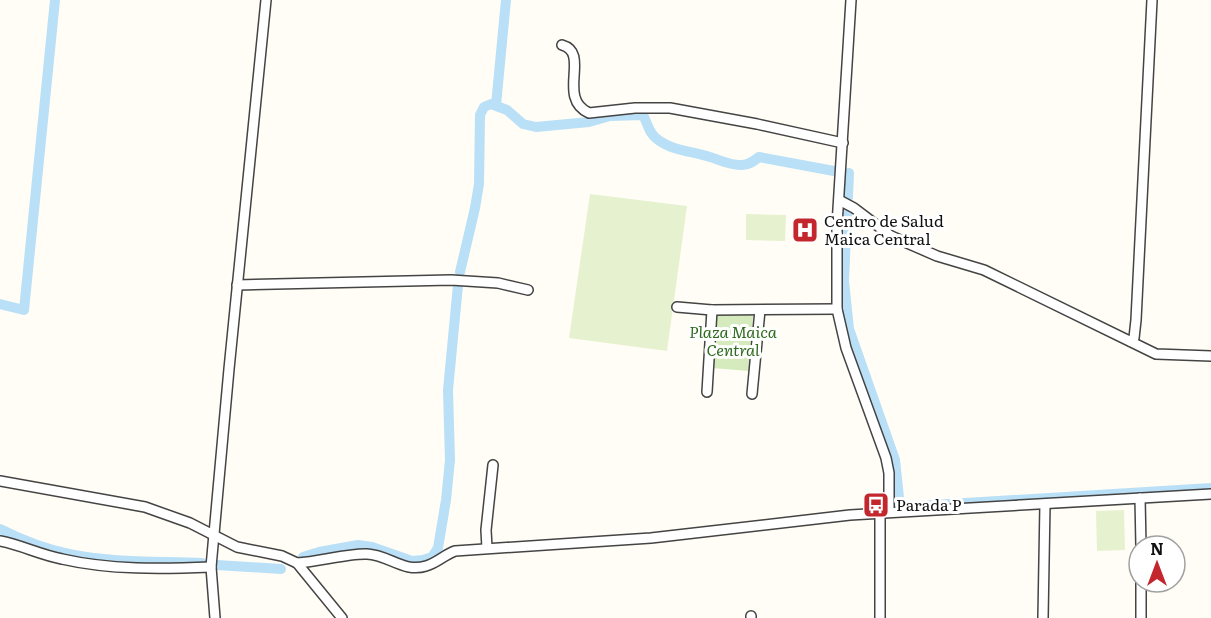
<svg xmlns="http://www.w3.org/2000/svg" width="1211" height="618" viewBox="0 0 1211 618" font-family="Literata,serif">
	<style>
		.green { fill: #d5ebbd }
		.pitch { fill: #e6f2cf }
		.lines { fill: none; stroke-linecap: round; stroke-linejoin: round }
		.canal { stroke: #b9e0f7; stroke-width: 10 }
		.minor-casing { stroke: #444; stroke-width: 12 }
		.minor { stroke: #fff; stroke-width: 9 }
		.labels { text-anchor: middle; stroke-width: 6; stroke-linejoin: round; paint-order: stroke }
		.poi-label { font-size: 16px; fill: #111; stroke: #fff; text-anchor: start }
		.park-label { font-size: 16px; font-style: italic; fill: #2f6b1f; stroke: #fff }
	</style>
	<rect width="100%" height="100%" fill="#fffdf5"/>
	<!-- green -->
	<path class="green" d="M717,315L750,314L753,316L749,371L712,368Z"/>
	<!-- pitch -->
	<g class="pitch">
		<path d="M590,194L687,206L667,351L569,338Z"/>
		<path d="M746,214L786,215L785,241L746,240Z"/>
		<path d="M1124,510L1125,550L1097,551L1096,511Z"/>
	</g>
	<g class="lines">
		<!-- canal -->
		<g class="canal">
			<path d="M496,105L506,0"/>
			<path d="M848,197L849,173"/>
			<path d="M847,213L844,281L849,329L895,460L900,507L1211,488"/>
			<path d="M460,272L475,208L479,184L480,115L484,107L491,104L507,110L523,124L536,127L589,122L610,116L643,115C648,124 648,132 657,139C672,151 692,151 710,157C720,160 731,166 742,165C749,165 754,161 759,157L834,171"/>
			<path d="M0,304L24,310L55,0"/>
			<path d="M0,529C22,540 45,549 69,554C112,563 158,561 202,563"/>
			<path d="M303,557L319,552L358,545L372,547L412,561L423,560L432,557L438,548L446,500L450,460L448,390L458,285"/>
			<path d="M217,565L281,569"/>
		</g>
		<defs>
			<g id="minor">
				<path d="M851,0L837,225V309L846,348L886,458L889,473V512"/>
				<path d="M562,45C591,53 556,98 589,113L635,108H670L757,124L843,143"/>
				<path d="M839,200L854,208L891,236L937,256L984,270L1156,354L1211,356"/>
				<path d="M237,285L451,280L498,283L528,290"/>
				<path d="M677,307L712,310L837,309"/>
				<path d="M1130,341L1134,338L1136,320L1152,0"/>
				<path d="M707,392L712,310"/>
				<path d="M752,394L760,310"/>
				<path d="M0,481L145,507L190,523L237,547L282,556L297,563L342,618"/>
				<path d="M1140,498L1141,546"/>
				<path d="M0,541C21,545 41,555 62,559C110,570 162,569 211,567"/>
				<path d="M487,548L486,530L493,465"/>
				<path d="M297,563C319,562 348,553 367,554C389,555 404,573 426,566C437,563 444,555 455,551L651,538L850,515L1211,494"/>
				<path d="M1141,582V618"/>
				<path d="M215,618L211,567L229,369L266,0"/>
				<path d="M751,618V616"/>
				<path d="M880,618V513"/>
				<path d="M1043,618L1045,504"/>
			</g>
		</defs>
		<!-- minor casing -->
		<use href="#minor" class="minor-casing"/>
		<!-- minor -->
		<use href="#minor" class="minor"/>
	</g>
	<!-- icons -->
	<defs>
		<symbol id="hospital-square" viewBox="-11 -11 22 22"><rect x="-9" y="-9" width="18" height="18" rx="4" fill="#c4262e" stroke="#fff"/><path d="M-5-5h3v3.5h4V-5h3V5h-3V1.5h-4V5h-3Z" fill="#fff"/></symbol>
		<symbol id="bus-square" viewBox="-11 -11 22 22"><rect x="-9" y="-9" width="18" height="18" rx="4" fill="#c4262e" stroke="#fff"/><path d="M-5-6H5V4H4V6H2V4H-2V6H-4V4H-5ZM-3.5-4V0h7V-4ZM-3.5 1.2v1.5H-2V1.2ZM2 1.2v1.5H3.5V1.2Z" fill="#fff"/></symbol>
	</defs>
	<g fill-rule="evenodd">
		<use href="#hospital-square" x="790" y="215" width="30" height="30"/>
		<use href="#bus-square" x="861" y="490" width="30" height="30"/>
	</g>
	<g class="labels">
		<!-- poi labels -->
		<g class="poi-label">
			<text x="824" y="227">Centro de Salud<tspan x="824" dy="18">Maica Central</tspan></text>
			<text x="896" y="511">Parada P</text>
		</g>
		<!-- park labels -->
		<g class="park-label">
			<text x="733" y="338">Plaza Maica<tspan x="733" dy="18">Central</tspan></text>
		</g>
	</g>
	<!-- north arrow -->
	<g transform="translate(1157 564)"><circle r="28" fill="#ffffff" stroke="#a0a0a0" stroke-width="1.5"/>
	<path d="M0-4.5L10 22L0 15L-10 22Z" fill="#c4262e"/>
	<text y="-9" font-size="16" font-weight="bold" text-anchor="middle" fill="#111111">N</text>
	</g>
</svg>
